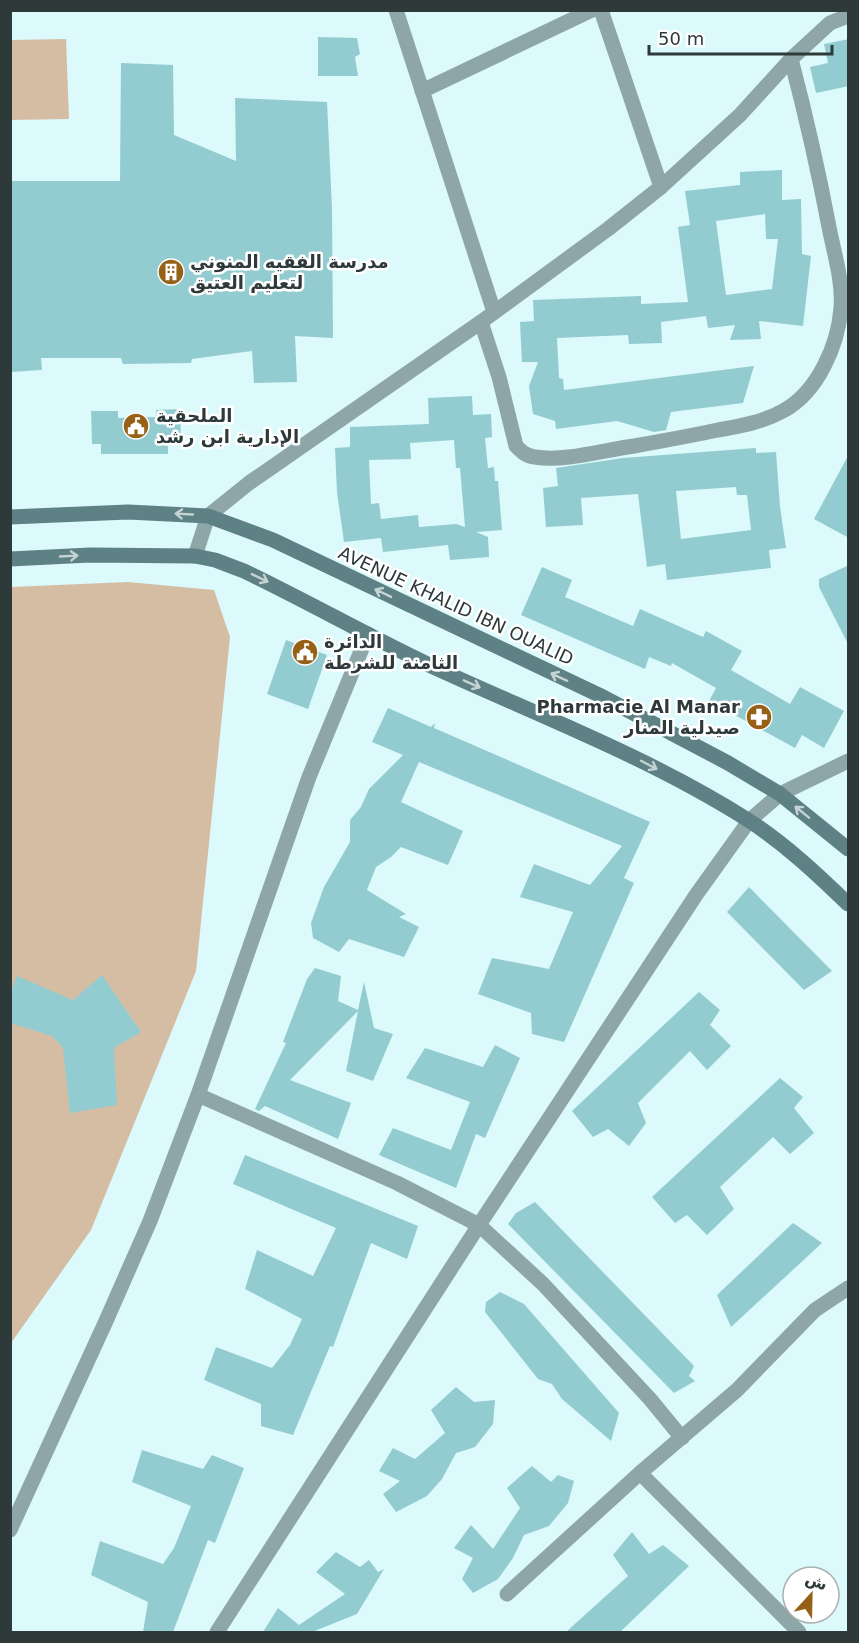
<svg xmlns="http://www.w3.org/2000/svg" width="859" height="1643" viewBox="0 0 859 1643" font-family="'DejaVu Sans','Noto Naskh Arabic',sans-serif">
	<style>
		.green { fill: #d5bda4 }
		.building { fill: #92ccd1; fill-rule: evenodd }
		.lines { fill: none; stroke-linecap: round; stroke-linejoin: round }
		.street { stroke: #8ea6a8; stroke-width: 15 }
		.secondary { stroke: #5d8184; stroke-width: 15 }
		.oneway { stroke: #c6d3d4 }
		.labels { text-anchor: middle; stroke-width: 5; stroke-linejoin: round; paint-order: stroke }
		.poi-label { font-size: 18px; font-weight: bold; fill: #2e393a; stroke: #fff; text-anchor: start }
		.street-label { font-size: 18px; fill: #2e393a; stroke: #fff }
	</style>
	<rect width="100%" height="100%" fill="#dcf9fb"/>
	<!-- green -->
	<g class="green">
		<path d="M66,39L69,119L11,120V40Z"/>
		<path d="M128,582L214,590L230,637L196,971L91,1230L11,1343V587Z"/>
	</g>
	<!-- building -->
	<g class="building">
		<path d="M318,37L357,38L360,54L355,57L358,76H318Z"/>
		<path d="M849,39V86L816,93L810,67L828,63L824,44Z"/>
		<path d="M121,63L173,65L174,135L236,161L235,98L327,102L332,208L333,338L295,336L297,382L254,383L252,351L192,359L191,363L123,364L121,358H41L42,370L10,372V181H120Z"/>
		<path d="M782,170V200L801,199L802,254L811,256L803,326L759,321L761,339L730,340L735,325L708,328L706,316L661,322L662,343L629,344L628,335L557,338L559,378L563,379L564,390L754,366L743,403L671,412L666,430L654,432L617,421L556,429L555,421L533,414L529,386L538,362H522L520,322L534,321L533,300L641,296V304L688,302L678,227L690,225L685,191L740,185V172ZM765,214L766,239H778L772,289L726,295L716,221Z"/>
		<path d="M472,396L473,415L491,414L492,437L485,438L488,468L494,467L495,481H498L502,530L476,532L488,537L489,557L450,560L448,545L383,552L381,538L344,542L337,492L335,448L350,447V427L429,424L428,398ZM454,440L456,468H460L465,527L456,524L419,527L418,515L381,519L379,503L371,504L369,460L411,459L410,443Z"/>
		<path d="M180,409L181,441H168V454H101V444H92L91,411H118V418L157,417L156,410Z"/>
		<path d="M756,448V453L776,452L780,507L786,548L769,550L771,568L667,580L665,564L647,567L638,494L581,498L583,525L546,527L543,488L558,486L556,468L623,458ZM736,487L737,495H747L751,530L681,539L676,491Z"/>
		<path d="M849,454V538L814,519Z"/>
		<path d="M849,565V646L819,587V579Z"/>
		<path d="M542,567L572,580L565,597L633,626L640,609L703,637L706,631L742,651L731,670L790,704L800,687L844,711L824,748L802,735L795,748L709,701L716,688L672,663L671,666L649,657L645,669L521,615Z"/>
		<path d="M286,640L327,655L308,709L267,694Z"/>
		<path d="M388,708L431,727L435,723L434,728L650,822L624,878L634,883L564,1042L532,1034L531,1013L478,994L492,958L549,969L573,912L520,897L534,864L590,885L622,846L419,762L401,802L463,831L448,865L401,847L391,857L376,867L367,890L406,914L399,917L419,927L404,957L349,939L339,952L313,938L311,923L324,887L350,842V820L361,807L369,789L403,755L372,742Z"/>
		<path d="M749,887L832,971L804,990L727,912Z"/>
		<path d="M315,968L341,976L338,1001L358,1010L364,982L374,1028L393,1034L373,1081L346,1071L358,1011L290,1080L351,1103L338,1139L265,1106L259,1111L255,1109L286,1043L283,1042L307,979Z"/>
		<path d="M102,975L141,1032L114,1048L117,1105L70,1113L63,1048L52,1036L10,1023V994L17,976L73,1000Z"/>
		<path d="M699,992L720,1010L710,1025L731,1046L707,1070L690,1051L638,1103L646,1123L629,1146L608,1129L593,1137L572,1111Z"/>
		<path d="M495,1045L520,1058L485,1138L476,1134L456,1188L379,1155L393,1128L451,1150L470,1102L406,1078L425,1048L483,1067Z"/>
		<path d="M780,1078L803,1097L794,1108L814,1133L790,1154L773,1137L720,1187L734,1209L707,1235L687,1215L675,1223L652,1197Z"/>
		<path d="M245,1155L418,1226L407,1259L371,1243L333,1347L330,1346L293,1435L261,1426V1404L204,1380L216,1347L272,1368L290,1345L302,1319L245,1289L257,1250L313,1276L336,1228L233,1184Z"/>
		<path d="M535,1202L694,1366L689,1376L695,1381L674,1393L508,1224L516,1213Z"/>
		<path d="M793,1223L822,1243L731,1327L717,1295Z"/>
		<path d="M500,1292L524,1304L619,1413L611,1441L562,1399L552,1384L538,1379L485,1312L486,1302Z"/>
		<path d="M456,1387L474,1402L495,1400L493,1424L475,1447L456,1453L442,1479L427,1496L396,1512L383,1494L400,1481L379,1471L393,1448L415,1459L445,1433L431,1410Z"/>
		<path d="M142,1450L203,1469L212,1455L244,1468L215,1543L208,1540L173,1632H143L148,1602L91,1575L100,1541L163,1564L174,1548L191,1506L132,1482Z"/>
		<path d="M532,1466L551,1482L558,1475L574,1481L568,1503L549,1526L524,1535L513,1558L498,1579L473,1593L462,1579L473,1558L454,1548L471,1525L493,1549L520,1508L507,1488Z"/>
		<path d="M632,1532L649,1554L663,1545L689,1566L620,1632H566L628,1576L613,1555Z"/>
		<path d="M336,1552L360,1567L369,1560L378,1572L384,1569L357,1614L312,1632H263L278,1608L299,1625L345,1594L316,1572Z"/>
	</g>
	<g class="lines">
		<!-- street -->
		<g class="street">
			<path d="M396,10L494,312"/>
			<path d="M601,10L661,187"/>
			<path d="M422,91L592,10"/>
			<path d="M481,322L499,377L516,446C522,452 526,456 535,457C564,462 604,450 634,446C662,441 690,436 718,430C741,426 763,422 783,411C818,392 838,345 841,308C843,283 835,256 830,232C819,174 806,116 791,59"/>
			<path d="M195,556L208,516L249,483L481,322L608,229L661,187L740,115L791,59L830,23L848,16"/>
			<path d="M198,1095L397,1183L479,1225L543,1284L650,1399L682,1438"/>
			<path d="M640,1473L799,1632"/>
			<path d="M10,1530L106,1321L150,1221L198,1095L309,777L368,634"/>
			<path d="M507,1594L640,1473L737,1390L815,1310L848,1288"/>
			<path d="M217,1632L479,1225L696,895L749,821L780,794L848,761"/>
		</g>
		<!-- secondary -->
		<g class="secondary">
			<path d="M10,517L128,512L208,516L273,540L599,695L728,763L780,794L848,849"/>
			<path d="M10,559L90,555L195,556L215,560L244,571C311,603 375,640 442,671C545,718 652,759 748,820C785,844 817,874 848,904"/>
		</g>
	</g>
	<!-- one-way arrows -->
	<defs><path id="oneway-shaft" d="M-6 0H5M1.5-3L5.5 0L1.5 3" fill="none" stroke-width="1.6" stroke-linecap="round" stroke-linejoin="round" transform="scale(1.5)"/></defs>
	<g class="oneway">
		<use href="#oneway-shaft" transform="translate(184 514) rotate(-177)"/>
		<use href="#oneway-shaft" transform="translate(69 556) rotate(-3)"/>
		<use href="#oneway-shaft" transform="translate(260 578) rotate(26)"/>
		<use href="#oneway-shaft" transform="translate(383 593) rotate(-154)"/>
		<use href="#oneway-shaft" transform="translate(559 677) rotate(-155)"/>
		<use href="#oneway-shaft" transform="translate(472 684) rotate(24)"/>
		<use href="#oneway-shaft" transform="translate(649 765) rotate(28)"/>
		<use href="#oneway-shaft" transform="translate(802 812) rotate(-141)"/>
	</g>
	<!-- icons -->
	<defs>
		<symbol id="building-disc" viewBox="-11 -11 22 22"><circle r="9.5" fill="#966017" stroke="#fff"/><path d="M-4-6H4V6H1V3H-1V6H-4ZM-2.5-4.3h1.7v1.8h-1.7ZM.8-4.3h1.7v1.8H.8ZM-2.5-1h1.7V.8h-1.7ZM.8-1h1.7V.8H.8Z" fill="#fff"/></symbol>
		<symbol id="civic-disc" viewBox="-11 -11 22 22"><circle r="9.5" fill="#966017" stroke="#fff"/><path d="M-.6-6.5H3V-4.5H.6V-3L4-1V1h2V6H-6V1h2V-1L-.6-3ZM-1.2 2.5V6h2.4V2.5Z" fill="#fff"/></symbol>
		<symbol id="pharmacy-disc" viewBox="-11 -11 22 22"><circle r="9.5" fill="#966017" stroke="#fff"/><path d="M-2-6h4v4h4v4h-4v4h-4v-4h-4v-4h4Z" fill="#fff"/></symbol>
	</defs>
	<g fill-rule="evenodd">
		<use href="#building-disc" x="156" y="257" width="30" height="30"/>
		<use href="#civic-disc" x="121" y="411" width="30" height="30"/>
		<use href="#civic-disc" x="290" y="637" width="30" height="30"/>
		<use href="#pharmacy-disc" x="744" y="702" width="30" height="30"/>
	</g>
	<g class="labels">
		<!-- poi labels -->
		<g class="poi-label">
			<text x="190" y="268">مدرسة الفقيه المنوني<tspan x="190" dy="21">لتعليم العتيق</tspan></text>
			<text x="156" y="422">الملحقية<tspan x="156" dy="21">الإدارية ابن رشد</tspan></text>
			<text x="324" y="648">الدائرة<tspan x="324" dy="21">الثامنة للشرطة</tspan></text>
			<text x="740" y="713" text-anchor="end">Pharmacie Al Manar<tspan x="740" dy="21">صيدلية المنار</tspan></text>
		</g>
		<!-- street labels -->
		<g class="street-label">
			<text transform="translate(456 606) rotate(25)" y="6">AVENUE KHALID IBN OUALID</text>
		</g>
	</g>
	<!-- border -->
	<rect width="859" height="1643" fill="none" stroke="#2e393a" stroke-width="24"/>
	<!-- north arrow -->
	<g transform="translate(811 1595) rotate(22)"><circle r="28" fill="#ffffff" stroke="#abb0b0" stroke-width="1.5"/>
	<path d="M0-4.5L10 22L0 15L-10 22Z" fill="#966017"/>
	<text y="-9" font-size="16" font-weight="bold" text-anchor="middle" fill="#2e393a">ش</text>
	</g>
	<!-- scale -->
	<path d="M649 45v9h183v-9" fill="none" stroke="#2e393a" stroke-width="3"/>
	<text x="658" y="45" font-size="18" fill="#2e393a" stroke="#ffffff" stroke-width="4.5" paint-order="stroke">50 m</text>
</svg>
